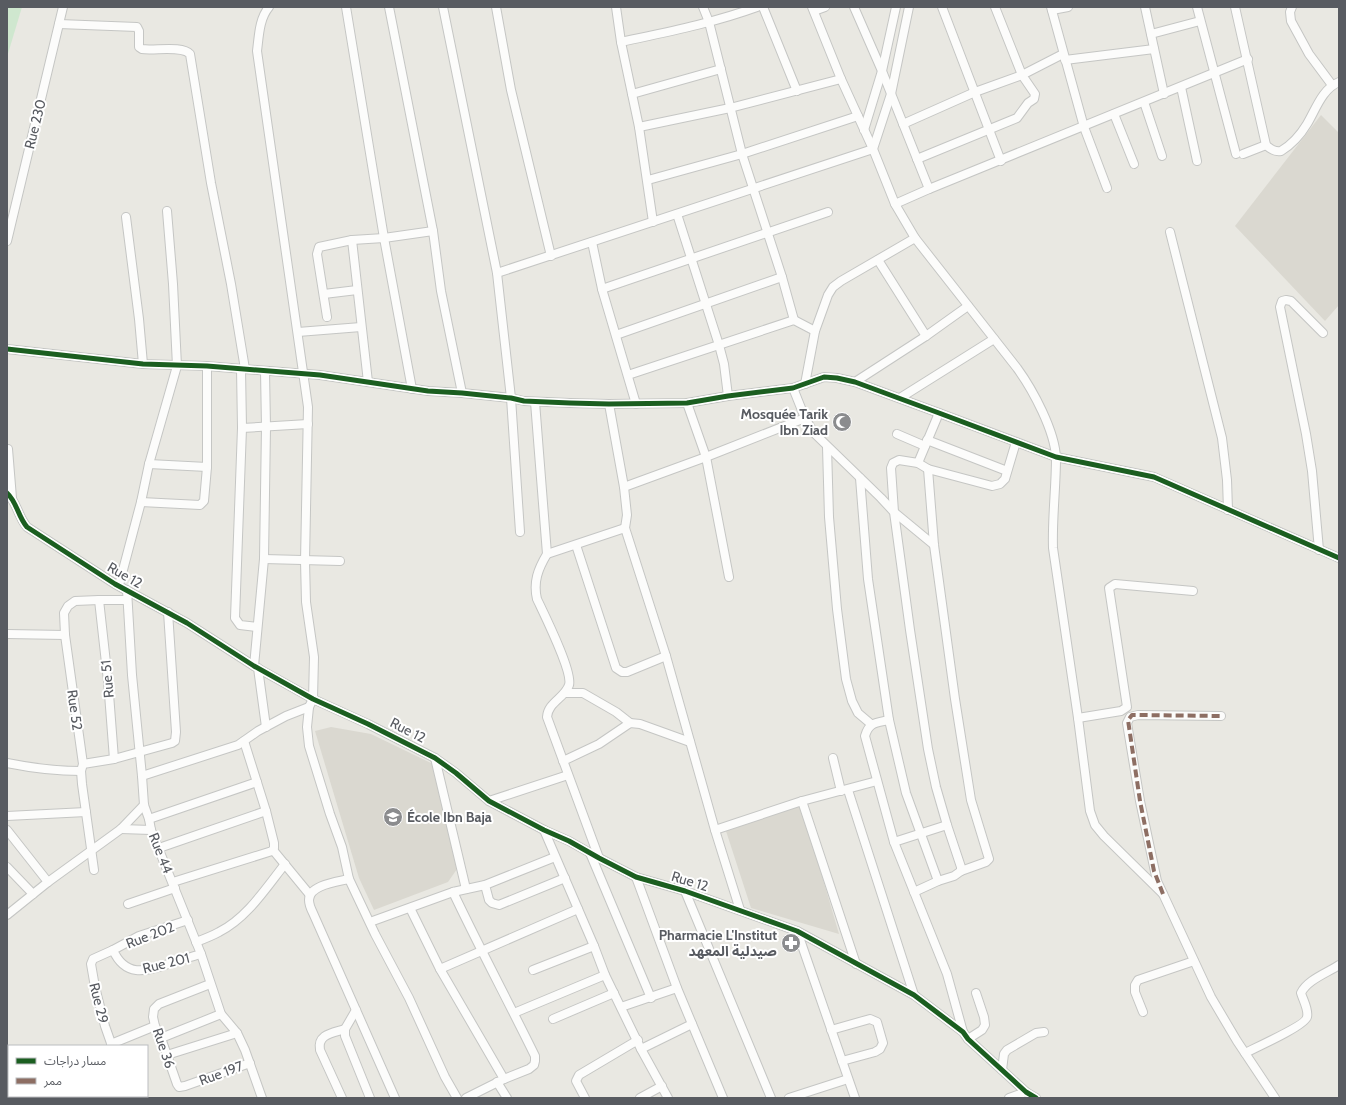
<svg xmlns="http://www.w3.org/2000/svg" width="1346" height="1105" viewBox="0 0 1346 1105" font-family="Cabin,'Noto Sans Arabic',sans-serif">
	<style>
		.education { fill: #dad8d0 }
		.green { fill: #cfe7cf }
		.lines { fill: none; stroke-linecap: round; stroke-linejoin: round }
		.street-casing { stroke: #c5c6c4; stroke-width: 10 }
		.street { stroke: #fcfcfb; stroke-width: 8 }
		.quiet { stroke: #8d6e63; stroke-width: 4; stroke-dasharray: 8 4; stroke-linecap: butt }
		.cycleway-casing { stroke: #fff; stroke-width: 8 }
		.cycleway { stroke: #1b5e20; stroke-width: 5 }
		.labels { text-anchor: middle; stroke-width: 4; stroke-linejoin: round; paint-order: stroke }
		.street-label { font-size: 14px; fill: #585b61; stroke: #fff }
		.poi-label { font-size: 14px; font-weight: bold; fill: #585b61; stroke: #fff; text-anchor: end }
	</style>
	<rect width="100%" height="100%" fill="#e9e8e2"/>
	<!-- education -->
	<g class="education">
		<path d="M1321,115L1339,133V305L1325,321L1235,226Z"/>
		<path d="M331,727L371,734L433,764L457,869L448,882L374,910L359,878L315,731Z"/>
		<path d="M801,804L839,934L751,908L726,831Z"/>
	</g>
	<!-- green -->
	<path class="green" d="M7,7H22L7,57Z"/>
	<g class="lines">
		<defs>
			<g id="street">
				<path d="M269,7C259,19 259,36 257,51L308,407L305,561L306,602L314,657L313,699L309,707L307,727L309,746L330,814L342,847L349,879L375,934L409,998L445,1077L457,1098"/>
				<path d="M346,7L384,238L412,389"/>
				<path d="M389,7L433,231L441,291L462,393"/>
				<path d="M443,7L497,273L511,398L520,532"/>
				<path d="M496,7L511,90L551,256"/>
				<path d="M616,7L621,42L639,127L653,222"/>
				<path d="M703,7L709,22L742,154L782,277L794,320"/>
				<path d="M763,7L797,91"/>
				<path d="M812,7L841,79L873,149L895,204L915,238L1017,368C1033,390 1055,431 1056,458C1056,488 1052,518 1053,548L1078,718L1090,811L1095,825L1104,836L1163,894"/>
				<path d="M854,7L882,71L929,189"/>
				<path d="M942,7L1001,161"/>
				<path d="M1051,7L1084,127L1107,188"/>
				<path d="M1145,7L1164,94"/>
				<path d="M1197,7L1236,154"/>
				<path d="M1235,7L1266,145C1271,150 1275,152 1281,151C1291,145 1301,134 1307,124C1316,109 1322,89 1339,82"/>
				<path d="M1292,7L1290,12L1291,21L1309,54L1332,85"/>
				<path d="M1052,10L1068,7"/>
				<path d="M814,11L825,7"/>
				<path d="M59,24L137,27L139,31V47L142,49C154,51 182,45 190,54L211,183L231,284L245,369"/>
				<path d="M1151,34L1200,21"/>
				<path d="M621,42C667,32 713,23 757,7"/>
				<path d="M1065,60L1154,49"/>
				<path d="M1181,87L1197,161"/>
				<path d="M632,94L721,69"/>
				<path d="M1144,102L1162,156"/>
				<path d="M1114,114L1134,164"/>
				<path d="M903,124L975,92L1022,75L1063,54"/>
				<path d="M639,127L730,108L841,79"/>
				<path d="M864,130L882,71L896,7"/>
				<path d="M1243,154L1266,145"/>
				<path d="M917,159L1017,118L1028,103L1034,99L1035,94L1022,75L995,7"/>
				<path d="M648,180L742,154L858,116"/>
				<path d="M895,204L929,189L1248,59"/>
				<path d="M677,214L719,345L724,364L728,396"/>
				<path d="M126,217L139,319L143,364"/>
				<path d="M1170,232L1222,438L1227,480L1228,510"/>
				<path d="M352,240L368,382"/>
				<path d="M7,241L63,7"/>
				<path d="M592,242L602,289L636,404"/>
				<path d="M878,260L926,336"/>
				<path d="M497,273L873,149L891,94L909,7"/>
				<path d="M602,289L828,212"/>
				<path d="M324,294L357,290"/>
				<path d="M327,317L317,254L319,247L352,240L384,238L433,231"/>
				<path d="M298,332L361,327"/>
				<path d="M616,335L782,277"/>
				<path d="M7,349L143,364L207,366L320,375L428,391L462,393L511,398L524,401L570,403L609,404L687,403L728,396L793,388L824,377L837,378L855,382L939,413L1056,457L1154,477L1339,558"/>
				<path d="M241,369L242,428L235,618L240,625L257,627"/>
				<path d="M628,375L794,320L815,331"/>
				<path d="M855,382L926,336L968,306"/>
				<path d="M805,384L815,331L828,295L833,287L841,281L915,238"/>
				<path d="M793,388L805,418L814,433L881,498L894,512L910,630L928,749L936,787L947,825L961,867V871L954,876L938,881L914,892"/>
				<path d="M900,398L994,339"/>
				<path d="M535,402L547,554C538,569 533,582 537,599C544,614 573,672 569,685C565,698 548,702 547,717L599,858"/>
				<path d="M687,403L706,457L729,577"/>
				<path d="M609,404L624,487L627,515L625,528L666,656L715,830L740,910"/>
				<path d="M242,428L308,424"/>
				<path d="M897,434L925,446"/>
				<path d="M927,440L1007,471"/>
				<path d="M827,447L829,517L837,609L846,679L852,701L858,713L871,724"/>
				<path d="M8,449L12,498"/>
				<path d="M918,463L939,413"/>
				<path d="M149,464L207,467"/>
				<path d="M928,469L934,545L955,699L971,800L989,859L986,862L961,871"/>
				<path d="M860,478L868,579L889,720L906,793L938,881"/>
				<path d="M624,487L706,457L805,418"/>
				<path d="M7,493C17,502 18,517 27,527L115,584L187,623L254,666L313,699L368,724L435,758L456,773L489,801L544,830L569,841L599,858L636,877L685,891L797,931L914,995L963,1032L968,1039L1026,1092L1036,1098"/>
				<path d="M141,502L200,505L204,501L207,467V366"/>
				<path d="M576,545L616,668L622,672H627L666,656"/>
				<path d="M934,545L894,512L891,468L893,463L899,460L918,463L928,469L992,486L1000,484L1005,479L1016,442"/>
				<path d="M1319,550L1312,471L1306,434L1280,307L1282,301L1286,300L1291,301L1323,333"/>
				<path d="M547,554L625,528"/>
				<path d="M264,559L340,561"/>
				<path d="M119,585L141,502L149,464L177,366L173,284L167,211"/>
				<path d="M127,590L132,675L142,776L144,805L149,819L151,830L201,954L221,1014L237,1033L245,1050L262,1098"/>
				<path d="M99,600L108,681L114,759"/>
				<path d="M7,634L65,635"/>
				<path d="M254,666L264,559L266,427L265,371"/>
				<path d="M258,668L266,727"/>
				<path d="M565,693H583L616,712L630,723"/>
				<path d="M1221,716L1138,715L1130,717L1127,723L1140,801L1157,881L1211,997L1237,1041L1275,1098"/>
				<path d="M1078,718L1121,711L1127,707L1109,588L1115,584L1193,591"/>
				<path d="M889,720C876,723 869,722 865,736L894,842L947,974L963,1032"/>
				<path d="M244,741L266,811"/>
				<path d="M435,758L466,889"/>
				<path d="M833,758L841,791"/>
				<path d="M563,761L599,744L630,723L640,724L690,742"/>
				<path d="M7,763C32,768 56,771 81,771"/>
				<path d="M83,764L114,759L172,743L175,741L176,732L168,612"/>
				<path d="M142,776L238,745L258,731L286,716L309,707"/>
				<path d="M848,790L914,995"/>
				<path d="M489,801L568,775"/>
				<path d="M802,801L856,964"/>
				<path d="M7,816L86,812"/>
				<path d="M149,819L257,782"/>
				<path d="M121,829L151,830"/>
				<path d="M7,830L48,882"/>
				<path d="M544,830L594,946L605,975L641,1049L668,1098"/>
				<path d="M715,830L802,801L877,781"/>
				<path d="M894,842L947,825"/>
				<path d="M159,848L266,811L274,843V848L272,851L173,882"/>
				<path d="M273,850L310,895"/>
				<path d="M590,853L651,998"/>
				<path d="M7,867L33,894"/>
				<path d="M94,870L82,784L81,771L83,764L65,635L64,613L68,606L75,601L99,600H127"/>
				<path d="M636,877L677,988L723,1098"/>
				<path d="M349,879C337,882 309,885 309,900C309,904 311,909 313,913L395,1098"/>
				<path d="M485,885L489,900L492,903L499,905L565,878"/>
				<path d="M685,891L771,1098"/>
				<path d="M453,892C479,947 508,1001 535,1056V1061L534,1065L529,1069L504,1079L466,1098"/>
				<path d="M128,904L175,888"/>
				<path d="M410,908L440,969L504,1079"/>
				<path d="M7,915L48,882L121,829L144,805"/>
				<path d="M370,922L453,892L485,885L555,857"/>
				<path d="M797,931L855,1098"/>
				<path d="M196,942C204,939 212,936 219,932C247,918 266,888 285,864"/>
				<path d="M113,950L139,936L188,920"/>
				<path d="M440,969L578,909"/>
				<path d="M533,970L594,946"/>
				<path d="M210,984L159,1004L154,1009L153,1017L155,1026L161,1038L177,1084L179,1087L185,1086L250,1063"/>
				<path d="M621,1007L677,988"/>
				<path d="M356,1010L345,1029V1036L370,1098"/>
				<path d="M1143,1012L1135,992V985L1138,980L1194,961"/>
				<path d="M514,1013L605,975"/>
				<path d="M553,1019L614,993"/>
				<path d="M831,1030L870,1019L877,1022L883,1043L880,1049L875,1052L842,1061"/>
				<path d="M161,1038L221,1014"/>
				<path d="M968,1039L982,1030L985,1025L984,1017L976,993"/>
				<path d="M111,1044L155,1026"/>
				<path d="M112,1046L105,1026L95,987L91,964L93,959L113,950C125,977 145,972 168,964C179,961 190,957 201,954"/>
				<path d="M641,1049L692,1024"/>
				<path d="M1245,1053C1255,1048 1306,1025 1307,1017C1309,1010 1303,1000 1301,993C1307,980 1327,973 1339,965"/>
				<path d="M167,1055L237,1033"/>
				<path d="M1002,1070L1004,1054L1007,1050L1036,1033L1044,1032"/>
				<path d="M497,1082L507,1098"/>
				<path d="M132,1096L133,1098"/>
				<path d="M342,1098L320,1050C317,1034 333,1033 345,1029"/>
				<path d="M585,1098L576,1081L579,1075L638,1040"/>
				<path d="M640,1098L662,1086"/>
				<path d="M789,1098L848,1079"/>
				<path d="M1009,1098L1026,1092"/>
			</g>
		</defs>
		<!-- street casing -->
		<use href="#street" class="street-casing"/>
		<!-- street -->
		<use href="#street" class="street"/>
		<!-- quiet -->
		<path class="quiet" d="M1163,894L1154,871L1140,801L1128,720L1132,715H1138L1221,716"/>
		<defs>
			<g id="cycleway">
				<path d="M7,349L143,364L207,366L320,375L428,391L462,393L511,398L524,401L570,403L609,404L687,403L728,396L793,388L824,377L837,378L855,382L939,413L1056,457L1154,477L1339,558"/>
				<path d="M7,493C17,502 18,517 27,527L115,584L187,623L254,666L313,699L368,724L435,758L456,773L489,801L544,830L569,841L599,858L636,877L685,891L797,931L914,995L963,1032L968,1039L1026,1092L1036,1098"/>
			</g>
		</defs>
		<!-- cycleway casing -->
		<use href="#cycleway" class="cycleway-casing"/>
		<!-- cycleway -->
		<use href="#cycleway" class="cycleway"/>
	</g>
	<!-- icons -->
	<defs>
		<symbol id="mosque-disc" viewBox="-11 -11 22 22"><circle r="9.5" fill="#8b8c8e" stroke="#fff"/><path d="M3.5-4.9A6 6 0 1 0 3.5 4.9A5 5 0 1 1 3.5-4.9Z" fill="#fff"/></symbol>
		<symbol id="school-disc" viewBox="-11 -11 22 22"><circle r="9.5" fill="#8b8c8e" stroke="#fff"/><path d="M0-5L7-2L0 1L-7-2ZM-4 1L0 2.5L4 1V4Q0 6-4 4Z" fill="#fff"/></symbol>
		<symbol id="pharmacy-disc" viewBox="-11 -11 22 22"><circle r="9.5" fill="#8b8c8e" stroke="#fff"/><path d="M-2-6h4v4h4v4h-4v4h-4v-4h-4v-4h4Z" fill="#fff"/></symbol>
	</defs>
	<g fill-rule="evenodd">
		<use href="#mosque-disc" x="831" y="411" width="22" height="22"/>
		<use href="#school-disc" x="382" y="806" width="22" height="22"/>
		<use href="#pharmacy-disc" x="780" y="932" width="22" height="22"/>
	</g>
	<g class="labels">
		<!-- street labels -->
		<g class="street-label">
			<text transform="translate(35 124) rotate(-76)" y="5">Rue 230</text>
			<text transform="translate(125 575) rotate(30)" y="5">Rue 12</text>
			<text transform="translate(107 679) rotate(-95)" y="5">Rue 51</text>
			<text transform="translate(75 710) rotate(82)" y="5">Rue 52</text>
			<text transform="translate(408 730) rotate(27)" y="5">Rue 12</text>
			<text transform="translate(161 853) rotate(68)" y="5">Rue 44</text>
			<text transform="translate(690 881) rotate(17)" y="5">Rue 12</text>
			<text transform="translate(150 935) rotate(-21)" y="5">Rue 202</text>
			<text transform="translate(166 963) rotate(-14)" y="5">Rue 201</text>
			<text transform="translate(99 1003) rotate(76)" y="5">Rue 29</text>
			<text transform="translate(164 1048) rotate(71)" y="5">Rue 36</text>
			<text transform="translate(221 1073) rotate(-20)" y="5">Rue 197</text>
		</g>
		<!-- poi labels -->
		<g class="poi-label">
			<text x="828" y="419">Mosquée Tarik<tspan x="828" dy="16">Ibn Ziad</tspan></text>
			<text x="407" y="822" text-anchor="start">École Ibn Baja</text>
			<text x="777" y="940">Pharmacie L'Institut<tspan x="777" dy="16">صيدلية المعهد</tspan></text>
		</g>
	</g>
	<!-- border -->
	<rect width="1346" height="1105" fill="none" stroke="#585b61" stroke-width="16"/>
	<!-- legend -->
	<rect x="8" y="1045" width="140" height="52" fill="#ffffff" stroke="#bcbdc0"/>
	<rect x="16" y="1058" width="20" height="6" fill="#1b5e20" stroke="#bcbdc0"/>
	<text x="44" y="1065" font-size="12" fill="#585b61">مسار دراجات</text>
	<rect x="16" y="1078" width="20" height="6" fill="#8d6e63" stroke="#bcbdc0"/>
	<text x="44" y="1085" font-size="12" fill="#585b61">ممر</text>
</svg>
